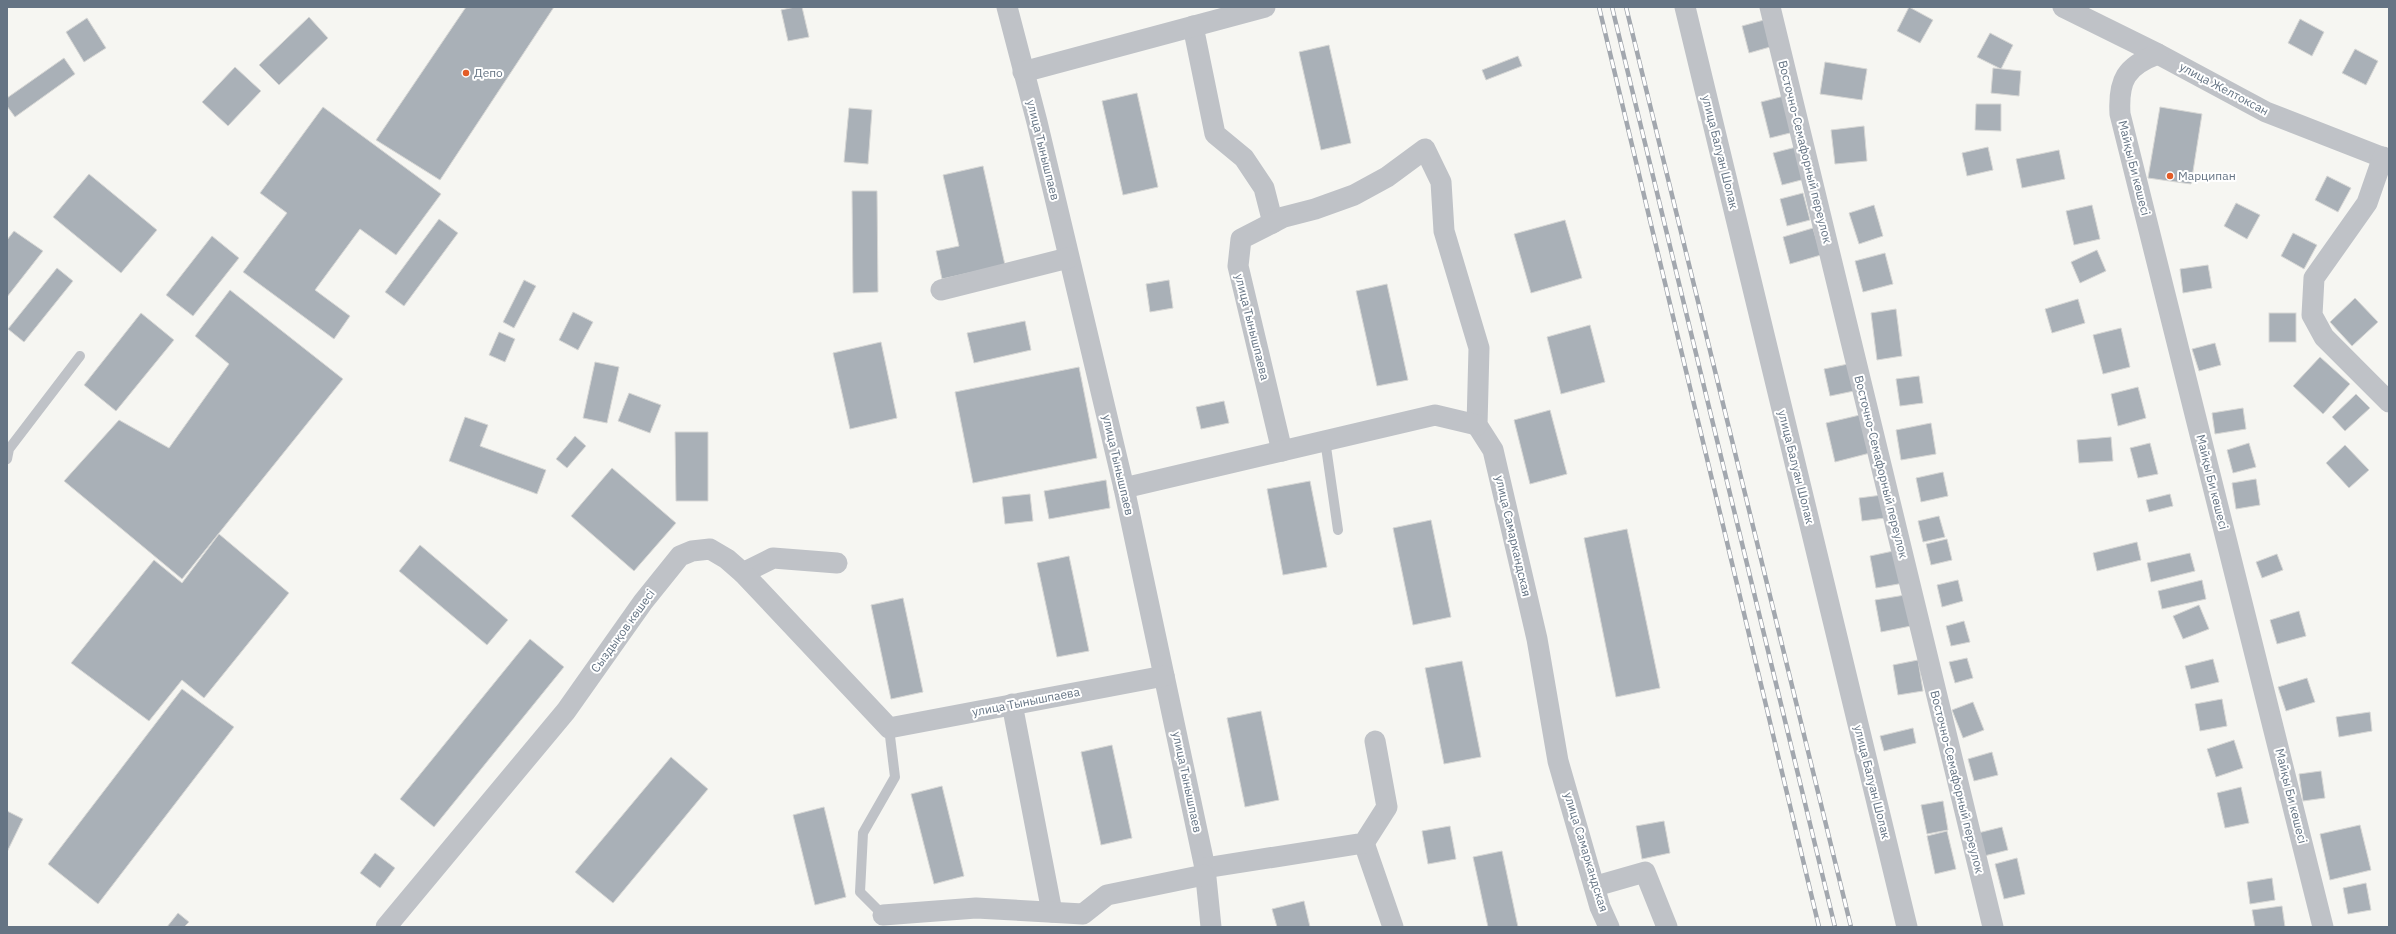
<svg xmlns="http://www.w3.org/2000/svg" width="2396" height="934" viewBox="0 0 2396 934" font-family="'IBM Plex Sans',sans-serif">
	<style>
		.building { fill: #a9b0b7; stroke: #d7d7d5 }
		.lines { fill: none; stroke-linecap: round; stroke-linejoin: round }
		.service { stroke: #bfc2c7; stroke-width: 10 }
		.minor { stroke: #bfc2c7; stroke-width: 21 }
		.rail-casing { stroke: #a2a7ae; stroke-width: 4.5 }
		.rail { stroke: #fff; stroke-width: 3; stroke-dasharray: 9; stroke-linecap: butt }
		.poi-dot { fill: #e35c26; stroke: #fff; stroke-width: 1.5 }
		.labels { text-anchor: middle; stroke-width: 4; stroke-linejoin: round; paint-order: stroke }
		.poi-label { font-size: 12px; fill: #657484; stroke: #fff; text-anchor: start }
		.street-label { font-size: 12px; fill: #657484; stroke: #fff }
	</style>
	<rect width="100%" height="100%" fill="#f6f6f2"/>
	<!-- building -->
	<g class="building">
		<path d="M466,7H554L440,180L376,140Z"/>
		<path d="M795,7H802L809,37L788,41L781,10Z"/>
		<path d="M1909,7L1933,20L1920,43L1897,31Z"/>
		<path d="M309,17L328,38L279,85L259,65Z"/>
		<path d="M87,18L106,48L84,62L66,32Z"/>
		<path d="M2300,19L2324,32L2312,56L2288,43Z"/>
		<path d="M1764,20L1770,47L1749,53L1742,26Z"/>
		<path d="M1990,33L2013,45L2001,69L1977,57Z"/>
		<path d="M1329,45L1351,143L1321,150L1299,52Z"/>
		<path d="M2355,49L2378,61L2366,85L2342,73Z"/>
		<path d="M1518,56L1522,66L1486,80L1482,70Z"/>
		<path d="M64,58L75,74L15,117L7,106V98Z"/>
		<path d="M1825,62L1867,69L1862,100L1820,94Z"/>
		<path d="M235,67L261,91L228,126L202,102Z"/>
		<path d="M1993,68L2021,71L2019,96L1991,93Z"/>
		<path d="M1137,93L1158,187L1123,195L1102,101Z"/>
		<path d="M1788,95L1798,131L1770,138L1761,102Z"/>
		<path d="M1976,104H2001V131L1975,130Z"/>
		<path d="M323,107L441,194L396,255L360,229L315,290L350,316L334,339L243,272L287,213L260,193Z"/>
		<path d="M2160,107L2202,114L2191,184L2148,178Z"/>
		<path d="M849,108L872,110L868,164L844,162Z"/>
		<path d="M1864,126L1867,161L1835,164L1831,130Z"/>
		<path d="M1800,146L1809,178L1782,185L1773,153Z"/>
		<path d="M1988,147L1993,170L1967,176L1962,153Z"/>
		<path d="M2059,150L2065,179L2022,188L2016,159Z"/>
		<path d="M983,166L1005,265L942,279L936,251L959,246L943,175Z"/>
		<path d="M89,174L157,230L121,273L53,217Z"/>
		<path d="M2327,176L2351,188L2338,212L2315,200Z"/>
		<path d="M852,191H877L878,292L853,293Z"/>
		<path d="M1803,193L1810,220L1787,226L1780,199Z"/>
		<path d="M2236,203L2260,215L2247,239L2224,226Z"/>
		<path d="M1874,205L1883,236L1859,244L1849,213Z"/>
		<path d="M2092,205L2100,239L2074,245L2066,211Z"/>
		<path d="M439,219L458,233L404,306L385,292Z"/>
		<path d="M1565,220L1582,278L1531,293L1514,234Z"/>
		<path d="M1813,228L1821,255L1790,264L1783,237Z"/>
		<path d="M14,231L43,251L7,297V240Z"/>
		<path d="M2293,233L2317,245L2304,269L2281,256Z"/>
		<path d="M212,236L239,258L193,316L166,295Z"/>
		<path d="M2097,250L2106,271L2080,283L2071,262Z"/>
		<path d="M1885,253L1893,284L1863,292L1855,261Z"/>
		<path d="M2208,265L2212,288L2183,293L2180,269Z"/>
		<path d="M57,268L73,281L24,342L8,329Z"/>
		<path d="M524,280L536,286L514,328L503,322Z"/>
		<path d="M1169,280L1173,308L1150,312L1146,284Z"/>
		<path d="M1387,284L1408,380L1377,386L1356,291Z"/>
		<path d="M230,290L343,379L182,579L64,481L119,420L169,448L229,364L195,336Z"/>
		<path d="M2355,298L2378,322L2352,346L2330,322Z"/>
		<path d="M2078,299L2085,323L2052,333L2045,309Z"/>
		<path d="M1896,309L1902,356L1877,360L1871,313Z"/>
		<path d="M573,312L593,322L578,350L559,340Z"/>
		<path d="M141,313L174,340L116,411L84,385Z"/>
		<rect x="2269" y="313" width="27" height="29"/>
		<path d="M1025,321L1031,350L974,363L967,333Z"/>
		<path d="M1590,325L1605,382L1561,394L1547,337Z"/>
		<path d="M2121,328L2130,367L2103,374L2093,335Z"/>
		<path d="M499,332L515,339L505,362L489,355Z"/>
		<path d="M881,342L897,418L850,429L833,353Z"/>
		<path d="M2215,343L2221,365L2199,371L2192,349Z"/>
		<path d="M2320,357L2350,384L2323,414L2293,386Z"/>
		<path d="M595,362L619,367L607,423L583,418Z"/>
		<path d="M1848,364L1854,391L1830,396L1824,369Z"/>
		<path d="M1079,367L1097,458L973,483L955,392Z"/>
		<path d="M1919,376L1923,403L1900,406L1896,379Z"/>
		<path d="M2138,387L2146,418L2118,426L2111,394Z"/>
		<path d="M629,393L661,405L650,433L618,421Z"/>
		<path d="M2356,394L2370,408L2345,431L2332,417Z"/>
		<path d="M1224,401L1229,423L1201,429L1196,407Z"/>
		<path d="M2243,408L2246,429L2215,434L2212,413Z"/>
		<path d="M1550,410L1567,474L1530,484L1514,420Z"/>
		<path d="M1864,414L1874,452L1835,462L1826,423Z"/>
		<path d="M465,417L488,425L480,446L546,470L537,494L449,461Z"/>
		<path d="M1931,423L1936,454L1901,460L1896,430Z"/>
		<path d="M675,432H708V501H676Z"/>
		<path d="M575,436L586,446L567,468L556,459Z"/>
		<path d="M2111,437L2113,461L2079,463L2077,440Z"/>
		<path d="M2150,443L2158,474L2138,478L2130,448Z"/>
		<path d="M2249,443L2256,467L2233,473L2227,450Z"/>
		<path d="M2345,445L2369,470L2349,488L2326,463Z"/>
		<path d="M612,468L676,523L634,571L571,516Z"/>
		<path d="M1943,472L1948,496L1921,502L1916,478Z"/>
		<path d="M2256,479L2260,505L2236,509L2232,483Z"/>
		<path d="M1106,480L1110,508L1049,519L1044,491Z"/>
		<path d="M1310,481L1327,567L1283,575L1267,489Z"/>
		<path d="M1030,494L1033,521L1005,524L1002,497Z"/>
		<path d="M2170,494L2173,506L2149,512L2146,500Z"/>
		<path d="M1882,495L1885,518L1862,521L1859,498Z"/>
		<path d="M1939,516L1945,537L1923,542L1918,521Z"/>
		<path d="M1431,520L1451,617L1413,625L1393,528Z"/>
		<path d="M1627,529L1660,688L1616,697L1584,538Z"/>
		<path d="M219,534L289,593L204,698L182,680L149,721L71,663L154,560L182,583Z"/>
		<path d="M1947,539L1952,560L1931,565L1926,544Z"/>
		<path d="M2137,542L2141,560L2097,571L2093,553Z"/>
		<path d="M420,545L508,620L487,645L399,571Z"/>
		<path d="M1898,550L1904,583L1876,588L1870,556Z"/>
		<path d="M2190,553L2195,571L2151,582L2147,563Z"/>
		<path d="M2277,554L2283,570L2262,578L2256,562Z"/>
		<path d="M1069,556L1089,651L1057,657L1037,563Z"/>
		<path d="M1958,580L1963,601L1942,607L1937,585Z"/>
		<path d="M2202,580L2206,599L2162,609L2158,591Z"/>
		<path d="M1905,595L1911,626L1881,632L1875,600Z"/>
		<path d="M903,598L923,692L891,699L871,605Z"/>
		<path d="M2199,605L2209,629L2183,639L2173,616Z"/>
		<path d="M2299,611L2306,636L2277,644L2270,620Z"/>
		<path d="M1964,621L1970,642L1951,646L1946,626Z"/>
		<path d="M530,639L564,667L434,827L400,799Z"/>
		<path d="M1967,658L1973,678L1955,683L1949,662Z"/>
		<path d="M2213,659L2219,682L2191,689L2185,666Z"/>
		<path d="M1918,660L1923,691L1898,695L1893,665Z"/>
		<path d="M1462,661L1481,757L1444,764L1425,668Z"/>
		<path d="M2307,678L2315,702L2286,711L2278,687Z"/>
		<path d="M182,689L234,727L98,904L48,864Z"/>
		<path d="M2222,699L2227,726L2200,731L2195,704Z"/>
		<path d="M1973,702L1984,730L1963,738L1952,710Z"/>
		<path d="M1261,711L1279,800L1245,807L1227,718Z"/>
		<path d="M2370,712L2372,731L2339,737L2336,717Z"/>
		<path d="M1913,728L1916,743L1884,751L1880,736Z"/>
		<path d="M2234,740L2243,768L2216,777L2207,749Z"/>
		<path d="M1112,745L1132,838L1101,845L1081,752Z"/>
		<path d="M1992,752L1998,775L1974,781L1968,759Z"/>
		<path d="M671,757L708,789L613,903L575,872Z"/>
		<path d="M2321,771L2325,798L2303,801L2299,774Z"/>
		<path d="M942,786L964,876L934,884L911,794Z"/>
		<path d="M2241,787L2249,823L2225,828L2217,793Z"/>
		<path d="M1943,801L1948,830L1927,834L1921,805Z"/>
		<path d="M824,807L846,897L815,905L793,815Z"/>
		<path d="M7,811L23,819L7,852Z"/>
		<path d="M1664,821L1670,853L1642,859L1636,826Z"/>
		<path d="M2360,825L2371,870L2330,880L2320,834Z"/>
		<path d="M1450,826L1456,859L1428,864L1422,831Z"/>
		<path d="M2002,827L2008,850L1984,856L1978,833Z"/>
		<path d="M1947,831L1956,869L1935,874L1927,836Z"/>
		<path d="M1502,851L1518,927H1488L1473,857Z"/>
		<path d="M375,853L395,868L380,888L360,873Z"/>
		<path d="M2017,858L2025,894L2004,899L1995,864Z"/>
		<path d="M2272,878L2275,900L2250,904L2247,882Z"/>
		<path d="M2366,883L2371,910L2348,914L2343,888Z"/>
		<path d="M1304,901L1310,927H1277L1272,909Z"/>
		<path d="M2282,906L2285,927H2255L2252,910Z"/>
		<path d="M178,913L189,922L184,927H167Z"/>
	</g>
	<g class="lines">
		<!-- service -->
		<g class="service">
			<path d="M1325,440L1338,530"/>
			<path d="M7,459L9,449L80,356"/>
			<path d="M883,915L860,892L863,833L895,777L889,728"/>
		</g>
		<!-- minor -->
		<g class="minor">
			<path d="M1007,7L1037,122L1124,488L1205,868L1211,927"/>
			<path d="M1685,7L1907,927"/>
			<path d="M1770,7L1993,927"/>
			<path d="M2063,7L2158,54L2266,112L2389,160"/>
			<path d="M1193,26L1215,134L1244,158L1264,188L1273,223"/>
			<path d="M2158,54C2126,66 2118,80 2120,114L2323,927"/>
			<path d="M1023,72L1265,7"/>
			<path d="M2383,157L2367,203L2314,278L2312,315L2324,337L2389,402"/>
			<path d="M941,290L1068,258"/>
			<path d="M1282,451L1238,266L1241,239L1284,217L1315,209L1354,195L1387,177L1425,149L1441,182L1444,231L1479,348L1477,425L1493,450L1537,639L1558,761L1600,907L1609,927"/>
			<path d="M1124,488L1435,415L1477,425"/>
			<path d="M743,573L773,558L837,563"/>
			<path d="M1012,704L1052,912"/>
			<path d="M1364,843L1393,927"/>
			<path d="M1205,868L1364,843L1387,807L1375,741"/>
			<path d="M1596,886L1645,872L1667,927"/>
			<path d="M883,915L976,908L1083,914L1107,895L1204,875"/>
			<path d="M386,927L566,711L643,602L680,556L692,551L710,549L727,559L743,573L889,728L1164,676"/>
		</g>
		<defs>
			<g id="rail">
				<path d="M1599,7L1819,927"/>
				<path d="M1612,7L1835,927"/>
				<path d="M1626,7L1851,927"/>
			</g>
		</defs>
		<!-- rail casing -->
		<use href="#rail" class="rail-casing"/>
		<!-- rail -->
		<use href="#rail" class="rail"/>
	</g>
	<!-- markers -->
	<g class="poi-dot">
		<circle cx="466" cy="73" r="4"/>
		<circle cx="2170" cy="176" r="4"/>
	</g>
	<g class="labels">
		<!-- poi labels -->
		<g class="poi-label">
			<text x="474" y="77">Депо</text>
			<text x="2178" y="180">Марципан</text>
		</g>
		<!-- street labels -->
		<g class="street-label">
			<text transform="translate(2224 89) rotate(28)" y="4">улица Желтоксан</text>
			<text transform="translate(1043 150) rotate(76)" y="4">улица Тынышпаев</text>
			<text transform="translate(1720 152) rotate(76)" y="4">улица Балуан Шолак</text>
			<text transform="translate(1805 152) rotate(76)" y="4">Восточно-Семафорный переулок</text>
			<text transform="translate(2134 168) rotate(76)" y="4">Майқы Би көшесі</text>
			<text transform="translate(1252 327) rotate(76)" y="4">улица Тынышпаева</text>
			<text transform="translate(1118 465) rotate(77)" y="4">улица Тынышпаев</text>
			<text transform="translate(1796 467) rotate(76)" y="4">улица Балуан Шолак</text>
			<text transform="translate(1881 467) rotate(76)" y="4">Восточно-Семафорный переулок</text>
			<text transform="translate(2212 482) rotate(76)" y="4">Майқы Би көшесі</text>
			<text transform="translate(1513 536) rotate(77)" y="4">улица Самаркандская</text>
			<text transform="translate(623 631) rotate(-54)" y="4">Сыздықов көшесі</text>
			<text transform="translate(1026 702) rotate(-11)" y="4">улица Тынышпаева</text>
			<text transform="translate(1187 782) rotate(78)" y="4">улица Тынышпаев</text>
			<text transform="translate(1872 782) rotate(76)" y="4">улица Балуан Шолак</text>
			<text transform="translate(1957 782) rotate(76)" y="4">Восточно-Семафорный переулок</text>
			<text transform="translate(2291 796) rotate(76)" y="4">Майқы Би көшесі</text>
			<text transform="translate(1586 852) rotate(73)" y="4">улица Самаркандская</text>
		</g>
	</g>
	<!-- border -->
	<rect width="2396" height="934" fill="none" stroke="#657484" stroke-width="16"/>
</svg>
